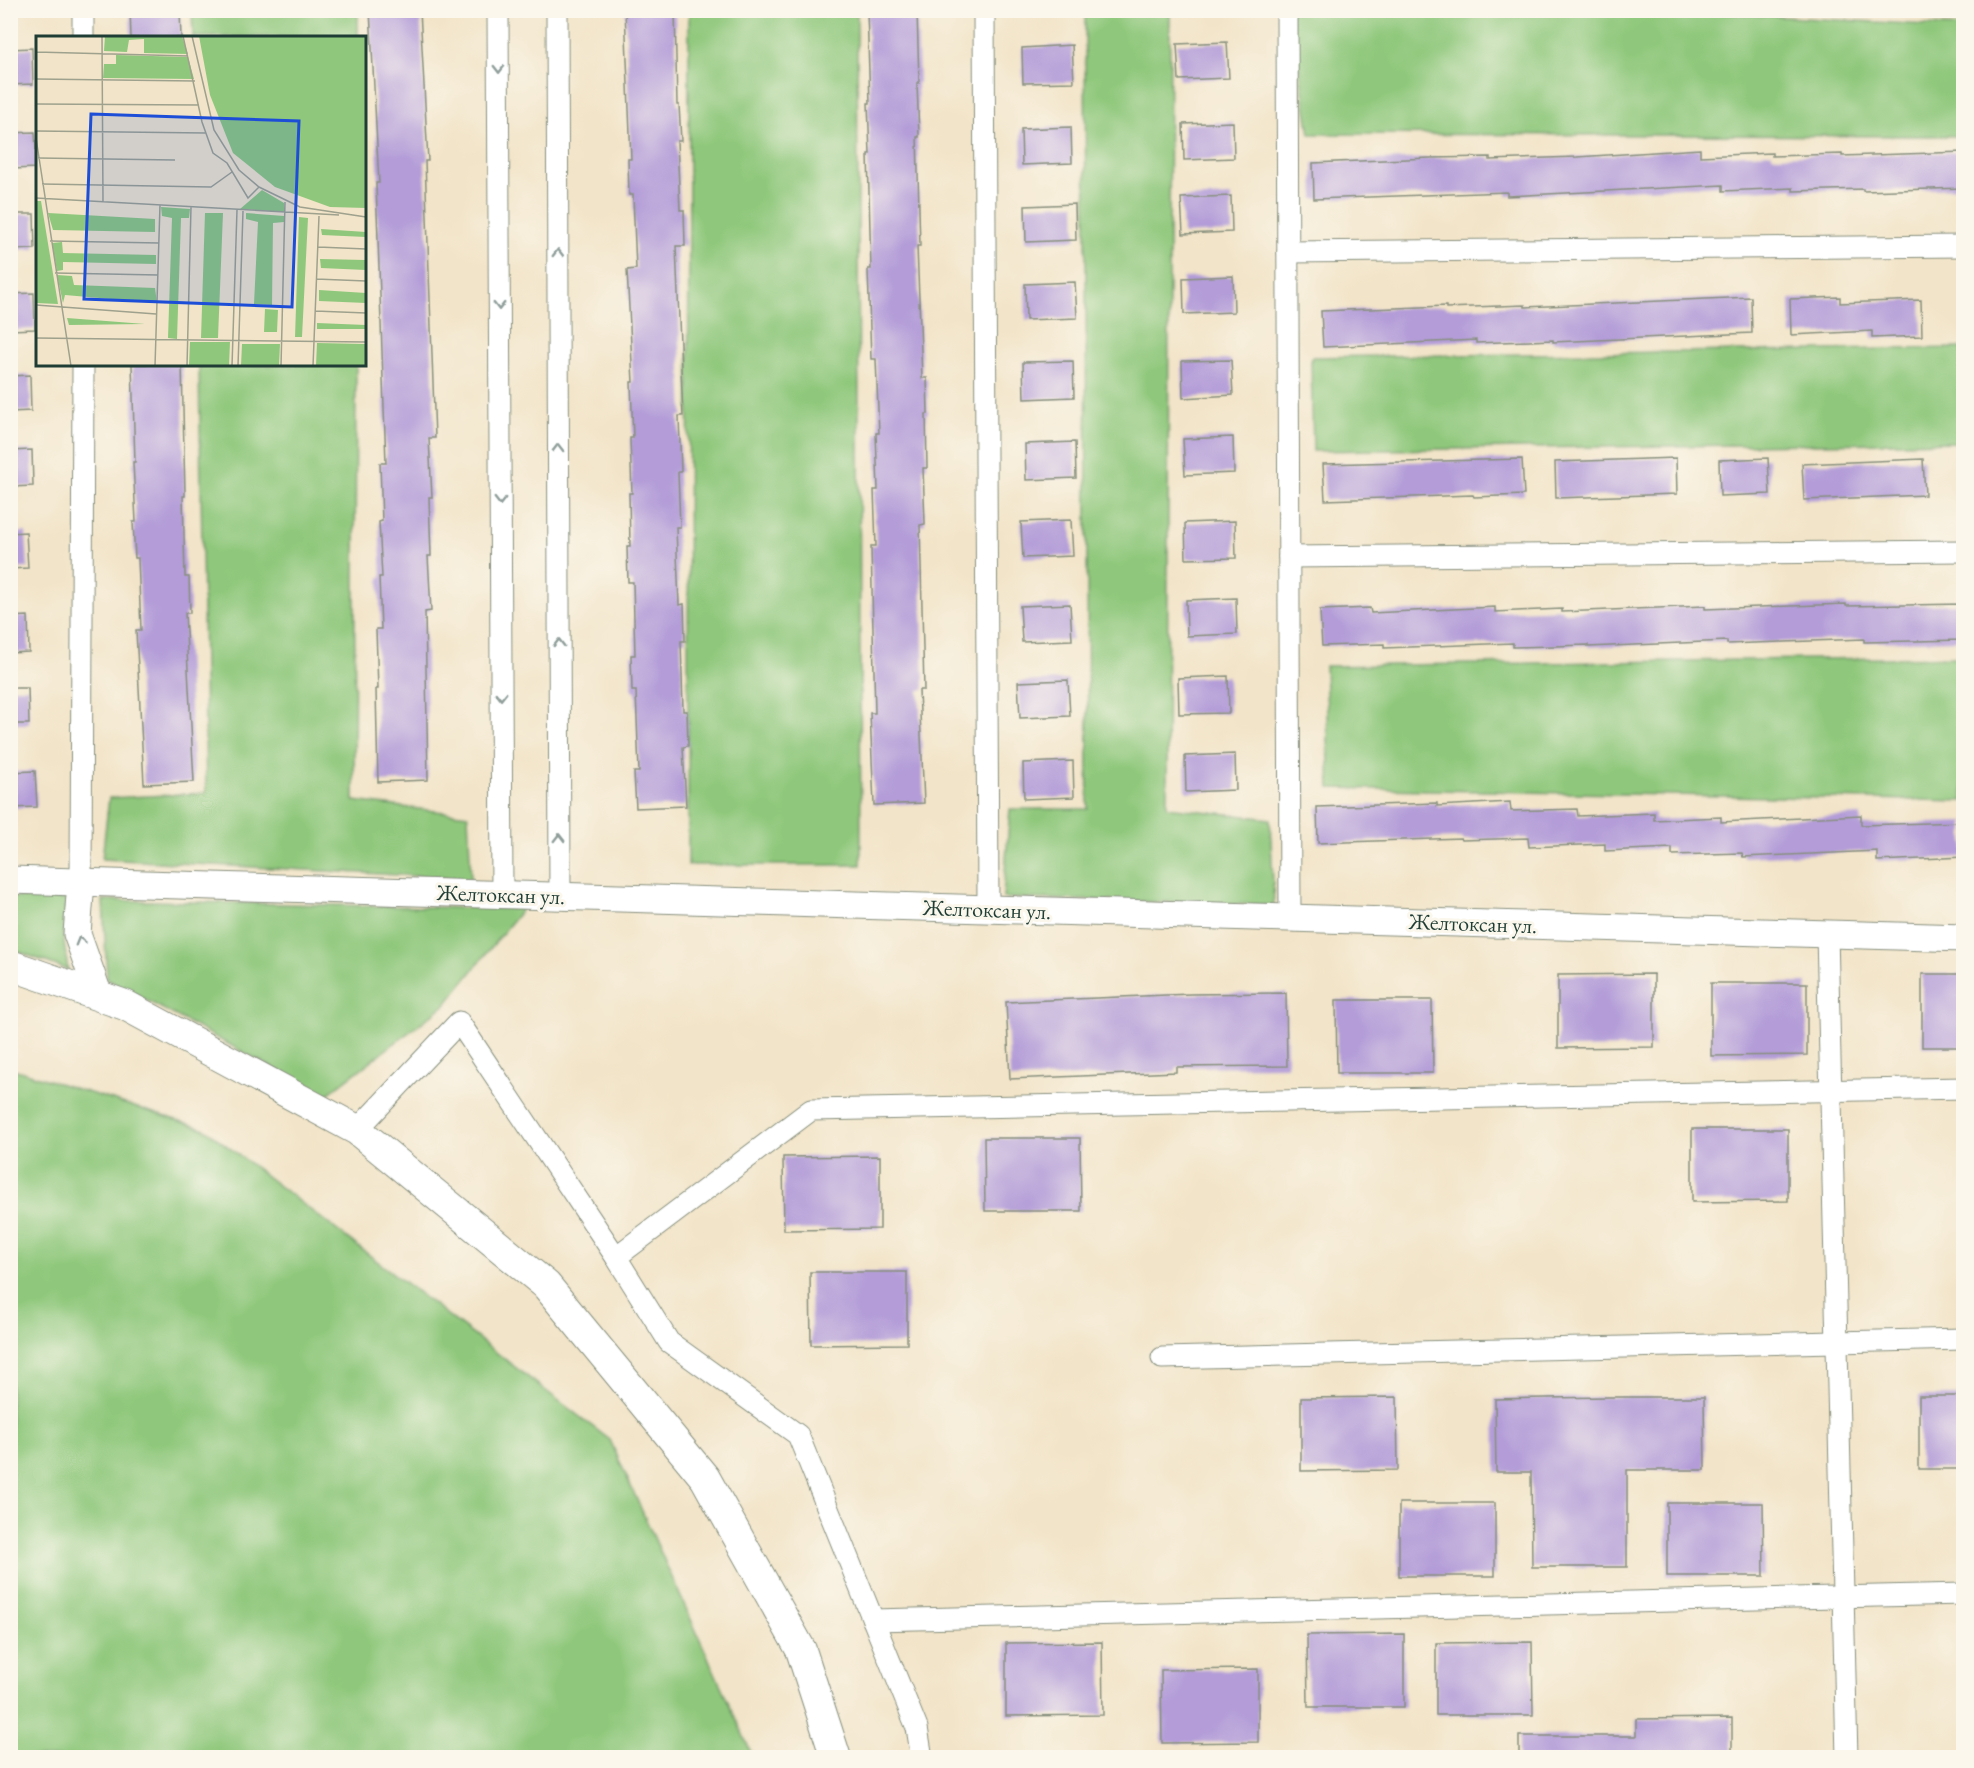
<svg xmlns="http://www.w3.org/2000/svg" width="1974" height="1768" viewBox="0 0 1974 1768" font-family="'EB Garamond',serif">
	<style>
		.green { fill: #8fc87c; stroke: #578258; stroke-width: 1.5 }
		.building { fill: #b39cd8 }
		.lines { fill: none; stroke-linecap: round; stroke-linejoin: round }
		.minor-casing { stroke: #88907e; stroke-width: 23 }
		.tertiary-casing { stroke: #88907e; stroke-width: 29 }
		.secondary-casing { stroke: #88907e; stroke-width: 32 }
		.minor { stroke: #fff; stroke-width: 21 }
		.tertiary { stroke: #fff; stroke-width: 27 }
		.secondary { stroke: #fff; stroke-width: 30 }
		.oneway { stroke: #8f9e9a }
		.labels { text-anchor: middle; stroke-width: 6; stroke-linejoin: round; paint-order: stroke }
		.street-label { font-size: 22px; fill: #1f3d34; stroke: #fbf7ec }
		.inset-road { fill: none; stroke: #9ea18d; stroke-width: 1.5 }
		.view { fill: #1d4ed8; fill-opacity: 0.15; stroke: #1d4ed8; stroke-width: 3 }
		.inset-edge { fill: none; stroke: #1f3d34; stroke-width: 3 }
	</style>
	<rect width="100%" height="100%" fill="#fbf7ec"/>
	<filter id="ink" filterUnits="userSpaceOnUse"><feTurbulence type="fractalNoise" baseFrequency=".0167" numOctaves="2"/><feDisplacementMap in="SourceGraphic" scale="12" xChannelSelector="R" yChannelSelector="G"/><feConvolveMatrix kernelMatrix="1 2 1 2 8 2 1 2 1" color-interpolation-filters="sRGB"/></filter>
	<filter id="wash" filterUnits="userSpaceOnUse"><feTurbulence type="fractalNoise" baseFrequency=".008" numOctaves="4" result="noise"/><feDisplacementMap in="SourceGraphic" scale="24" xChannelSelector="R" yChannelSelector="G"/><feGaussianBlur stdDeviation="1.35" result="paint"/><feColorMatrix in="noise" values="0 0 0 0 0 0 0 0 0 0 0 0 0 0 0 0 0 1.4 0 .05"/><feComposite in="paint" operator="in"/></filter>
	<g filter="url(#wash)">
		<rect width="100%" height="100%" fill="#f2e4c8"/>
		<!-- green -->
		<g class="green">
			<path d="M1666,10L1963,27V136L1310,134L1290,11Z"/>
			<path d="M192,11H358V37H193Z"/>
			<path d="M689,11H857L861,865H688Z"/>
			<path d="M1085,11H1170L1167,807L1270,819L1274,905L1003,898L1010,809H1088Z"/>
			<path d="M1963,348V442L1313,451L1311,357Z"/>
			<path d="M199,365H356L354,801L468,815L471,879L102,859L109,798L206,793Z"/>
			<path d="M1963,657V801L1330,788L1325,666Z"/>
			<path d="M10,897L66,899L63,935L68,970L11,949Z"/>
			<path d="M103,900L522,909L446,1004L325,1096L107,979Z"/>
			<path d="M10,1068L205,1129L610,1440L753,1757H11Z"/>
		</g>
		<g id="blocks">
			<!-- building -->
			<g class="building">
				<path d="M130,10H180L181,38H131Z"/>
				<path d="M370,10H420L428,161H425L435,438H429L432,497H429L431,556H428L431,611L425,612L428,780L378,782L376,689H378L376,629H381L379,577H382L379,522L382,521L380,463H386L376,183H379Z"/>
				<path d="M625,10H675L677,105H679L681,141H677L680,210H684L685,246H676L683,416H679L681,472H678L680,527H676L679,605L684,604L685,641H681L683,711H687L688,746L683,747L686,806L636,808L634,772H639L636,691H632L631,655H635L633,582H628L627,546H630L629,493H632L630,438H633L631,382H633L627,270L636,269L633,195H629L628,159H631Z"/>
				<path d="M867,10H917L919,83H917L919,137H917L920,246H917L922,378H927L928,414H926L927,468H923L925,524L920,525L924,690H919L924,803L874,805L870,713H875L871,546H876L874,490H878L876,433H879L876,359H871L868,269H871L868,154H870L868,103H870Z"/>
				<path d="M1227,42L1229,78L1179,80L1177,44Z"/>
				<path d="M1072,45L1074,82L1023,83L1022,48Z"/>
				<path d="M32,48L33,84L10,85V49Z"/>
				<path d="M1233,122L1234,158L1184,160L1183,124Z"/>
				<path d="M1071,127L1072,163L1022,165L1021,129Z"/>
				<path d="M35,132L37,168L10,169V133Z"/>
				<path d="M1700,149V156L1772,153V156L1842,154V156L1964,152V188L1863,191V189L1793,191V188L1723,191V185L1507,196V192L1314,199L1313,163L1430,158L1490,157V160L1577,157Z"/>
				<path d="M1231,196L1232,232L1183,234L1181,198Z"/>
				<path d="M1075,204L1076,240L1026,242L1025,206Z"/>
				<path d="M10,214H34L35,249L10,250Z"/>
				<path d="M1233,276L1234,312L1184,314L1183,278Z"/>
				<path d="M1075,282L1077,318L1026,320L1025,284Z"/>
				<path d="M34,293L35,329L10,330V294Z"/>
				<path d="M1751,297L1752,333L1553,342V340L1476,343V340L1323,347L1321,311L1446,306V308L1525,305V307Z"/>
				<path d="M1840,297V303L1921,300L1922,336L1872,338V331L1791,335L1790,299Z"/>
				<path d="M1231,360L1233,395L1183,398L1182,361Z"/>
				<path d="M1073,361L1074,397L1024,399L1023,362Z"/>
				<path d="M132,364H182L185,496H183L185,577H189L190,613H185L194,782L144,784L136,630H141L138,558H135L133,522H136L133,462H135Z"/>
				<path d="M30,375L31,411L10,412V376Z"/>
				<path d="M1233,437L1234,473L1185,475L1183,439Z"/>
				<path d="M1075,442L1076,478L1026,480L1025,444Z"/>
				<path d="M32,450L33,486L10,487V451Z"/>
				<path d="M1676,458L1677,494L1556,498L1555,462Z"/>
				<path d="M1768,458L1770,494L1720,496L1719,460Z"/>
				<path d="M1522,459L1524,495L1474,497L1473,495L1325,500L1323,464Z"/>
				<path d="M1923,459L1925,495L1804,500L1802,464Z"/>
				<path d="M1071,520L1073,556L1023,558L1021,522Z"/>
				<path d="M1235,521L1236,558L1186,559L1185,523Z"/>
				<path d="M26,532L28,568L10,569V533Z"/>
				<path d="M1236,598L1237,634L1187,636L1186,600Z"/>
				<path d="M1070,604L1072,640L1022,642L1020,606Z"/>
				<path d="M1846,604V606L1964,604V640L1864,642V639L1727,644V641L1588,647V645L1513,647V643L1384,648V644L1322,646L1320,610L1370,608L1371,613L1495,607V612L1562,609V612L1705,606V609Z"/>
				<path d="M28,616L29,652L10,653V617Z"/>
				<path d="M1228,676L1229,713L1179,714L1178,678Z"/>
				<path d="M1068,680L1070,716L1020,718L1018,682Z"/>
				<path d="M10,688H28L29,724H10Z"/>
				<path d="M1235,754L1236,790L1186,792L1185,756Z"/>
				<path d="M1073,761L1074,797L1024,799L1023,763Z"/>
				<path d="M35,771L37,807L10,808V772Z"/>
				<path d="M1510,802L1511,811L1577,809L1578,816L1654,813V820L1721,817V822L1861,815V825L1964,822V857L1877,861V851L1743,857L1742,853L1672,855V848L1605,851V844L1529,847L1528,838L1462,840L1461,838L1318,843L1317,807L1437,803V806Z"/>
				<path d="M1654,974V1047L1558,1048V975Z"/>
				<rect x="1922" y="974" width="42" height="73"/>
				<path d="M1711,983H1807V1055L1711,1056Z"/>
				<path d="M1286,993L1287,1066L1176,1067V1072L1010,1079L1006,1002L1190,994Z"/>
				<path d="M1336,1000H1432L1433,1073H1337Z"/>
				<path d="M1692,1129H1788V1201L1692,1202Z"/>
				<path d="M984,1138H1080L1081,1211H985Z"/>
				<path d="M880,1156V1229L784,1230L783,1157Z"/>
				<path d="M810,1272H907V1344L811,1345Z"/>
				<rect x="1919" y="1396" width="45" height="73"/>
				<path d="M1397,1397L1398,1470L1301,1471V1398Z"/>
				<path d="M1608,1397H1704L1705,1470H1627V1567H1532L1531,1472H1496L1495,1399Z"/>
				<rect x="1399" y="1503" width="96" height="73"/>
				<path d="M1667,1503H1763L1764,1576H1667Z"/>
				<path d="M1404,1634V1707H1308L1307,1635Z"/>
				<path d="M1102,1642L1103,1715L1006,1716V1643Z"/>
				<path d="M1532,1642L1533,1715H1436V1643Z"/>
				<path d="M1258,1669V1742L1162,1743L1161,1670Z"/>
				<path d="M1732,1718V1758H1519V1736H1636V1719Z"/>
			</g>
		</g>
	</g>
	<g filter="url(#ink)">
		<use href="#blocks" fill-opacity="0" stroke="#88907e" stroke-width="1.5"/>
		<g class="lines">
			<defs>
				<g id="minor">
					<path d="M498,10L502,895"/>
					<path d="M557,10L560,896"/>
					<path d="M984,10L988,909"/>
					<path d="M1287,10L1290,918"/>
					<path d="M83,38V10"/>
					<path d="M1288,252L1964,246"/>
					<path d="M1289,557L1964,551"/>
					<path d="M81,882L83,364"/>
					<path d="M1827,934L1847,1758"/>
					<path d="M357,1130L459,1022L616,1257L669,1342L798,1435L917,1728L922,1758"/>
					<path d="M616,1257L811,1110L1964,1088"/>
					<path d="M1162,1358L1964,1339"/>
					<path d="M873,1620L1964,1594"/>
				</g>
				<g id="tertiary">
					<path d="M10,880L1964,938"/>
					<path d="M81,882L77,934L99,996"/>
				</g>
				<path id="secondary" d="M10,965L125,1005L357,1130L546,1285L705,1478L801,1650L836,1758"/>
			</defs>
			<!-- minor casing -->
			<use href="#minor" class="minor-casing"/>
			<!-- tertiary casing -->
			<use href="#tertiary" class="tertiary-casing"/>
			<!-- secondary casing -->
			<use href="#secondary" class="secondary-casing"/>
			<!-- minor -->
			<use href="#minor" class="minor"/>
			<!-- tertiary -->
			<use href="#tertiary" class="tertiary"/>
			<!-- secondary -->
			<use href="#secondary" class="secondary"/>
		</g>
		<!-- one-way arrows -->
		<defs><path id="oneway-chevron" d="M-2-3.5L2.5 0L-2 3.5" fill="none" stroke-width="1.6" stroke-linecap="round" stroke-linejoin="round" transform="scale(1.5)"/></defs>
		<g class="oneway">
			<use href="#oneway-chevron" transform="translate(499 69) rotate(90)"/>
			<use href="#oneway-chevron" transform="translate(558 253) rotate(-90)"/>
			<use href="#oneway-chevron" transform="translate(499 306) rotate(90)"/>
			<use href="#oneway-chevron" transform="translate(558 448) rotate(-90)"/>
			<use href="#oneway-chevron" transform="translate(500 501) rotate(90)"/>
			<use href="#oneway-chevron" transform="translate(559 643) rotate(-90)"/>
			<use href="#oneway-chevron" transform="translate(501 696) rotate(90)"/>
			<use href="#oneway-chevron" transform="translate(559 838) rotate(-90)"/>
			<use href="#oneway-chevron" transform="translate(80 941) rotate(-106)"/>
		</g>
	</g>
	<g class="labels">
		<!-- street labels -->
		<g class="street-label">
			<text transform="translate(501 894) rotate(2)" y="8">Желтоксан ул.</text>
			<text transform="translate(987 909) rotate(2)" y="8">Желтоксан ул.</text>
			<text transform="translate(1473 923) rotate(2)" y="8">Желтоксан ул.</text>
		</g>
	</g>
	<!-- overview -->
	<g transform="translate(36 36)">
		<rect width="330" height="330" fill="#f2e4c8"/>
		<path d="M69,0H146L152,18L108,17V3L93,4L91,16L68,15ZM163,0H330V172L294,171L239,151L197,117L174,59ZM80,19L152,21L158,43L67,42L68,28H80ZM226,154L248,167L249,176L204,173ZM0,165H5L22,268L0,267ZM125,171L154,173L153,182H145L141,303L132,302L136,182L126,180ZM12,177L119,183V196L17,194ZM169,177H187L182,302H165ZM210,177L248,180V186L237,187L236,269L218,268L222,186L210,183ZM263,181L272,182L266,301H259ZM285,193L330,196V201L286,199ZM26,206L27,217L120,219V228L27,226V234L21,235L16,207ZM284,223L330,224V234L285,232ZM21,239L36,240L38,249L119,252L121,267L29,259L27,267ZM283,254L330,257V267L283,265ZM229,273L242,274L241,296H228ZM31,282L109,288L33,289ZM281,287L330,289V293H281ZM154,306H194L193,330H153ZM281,307L330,308V330H280ZM206,308H244L243,330H205Z" fill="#8fc87c"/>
		<path class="inset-road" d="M66,0L67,166M147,0L166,86L177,117L191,127L212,162L223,151M156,0L178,94L203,134L223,151L264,171L330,181M0,16L152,20M0,19V0M0,43L159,45M0,68L163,69M0,95L170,97M0,102L35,330M2,122L139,124M6,148L175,151L196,136M0,162L303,179M14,205L123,207M282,211L330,213M19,237L122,239M280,243L330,245M0,269L120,278M279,275L330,277M0,302L330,306M119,330L124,169M151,330L155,171M196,330L201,174M202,330L207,175M245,330L249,166M277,330L283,180"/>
		<path class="view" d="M55,78L263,85L256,271L48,263Z"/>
		<rect width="330" height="330" class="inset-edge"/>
	</g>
	<!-- margin -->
	<rect width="1974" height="1768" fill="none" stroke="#fbf7ec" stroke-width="36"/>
</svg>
